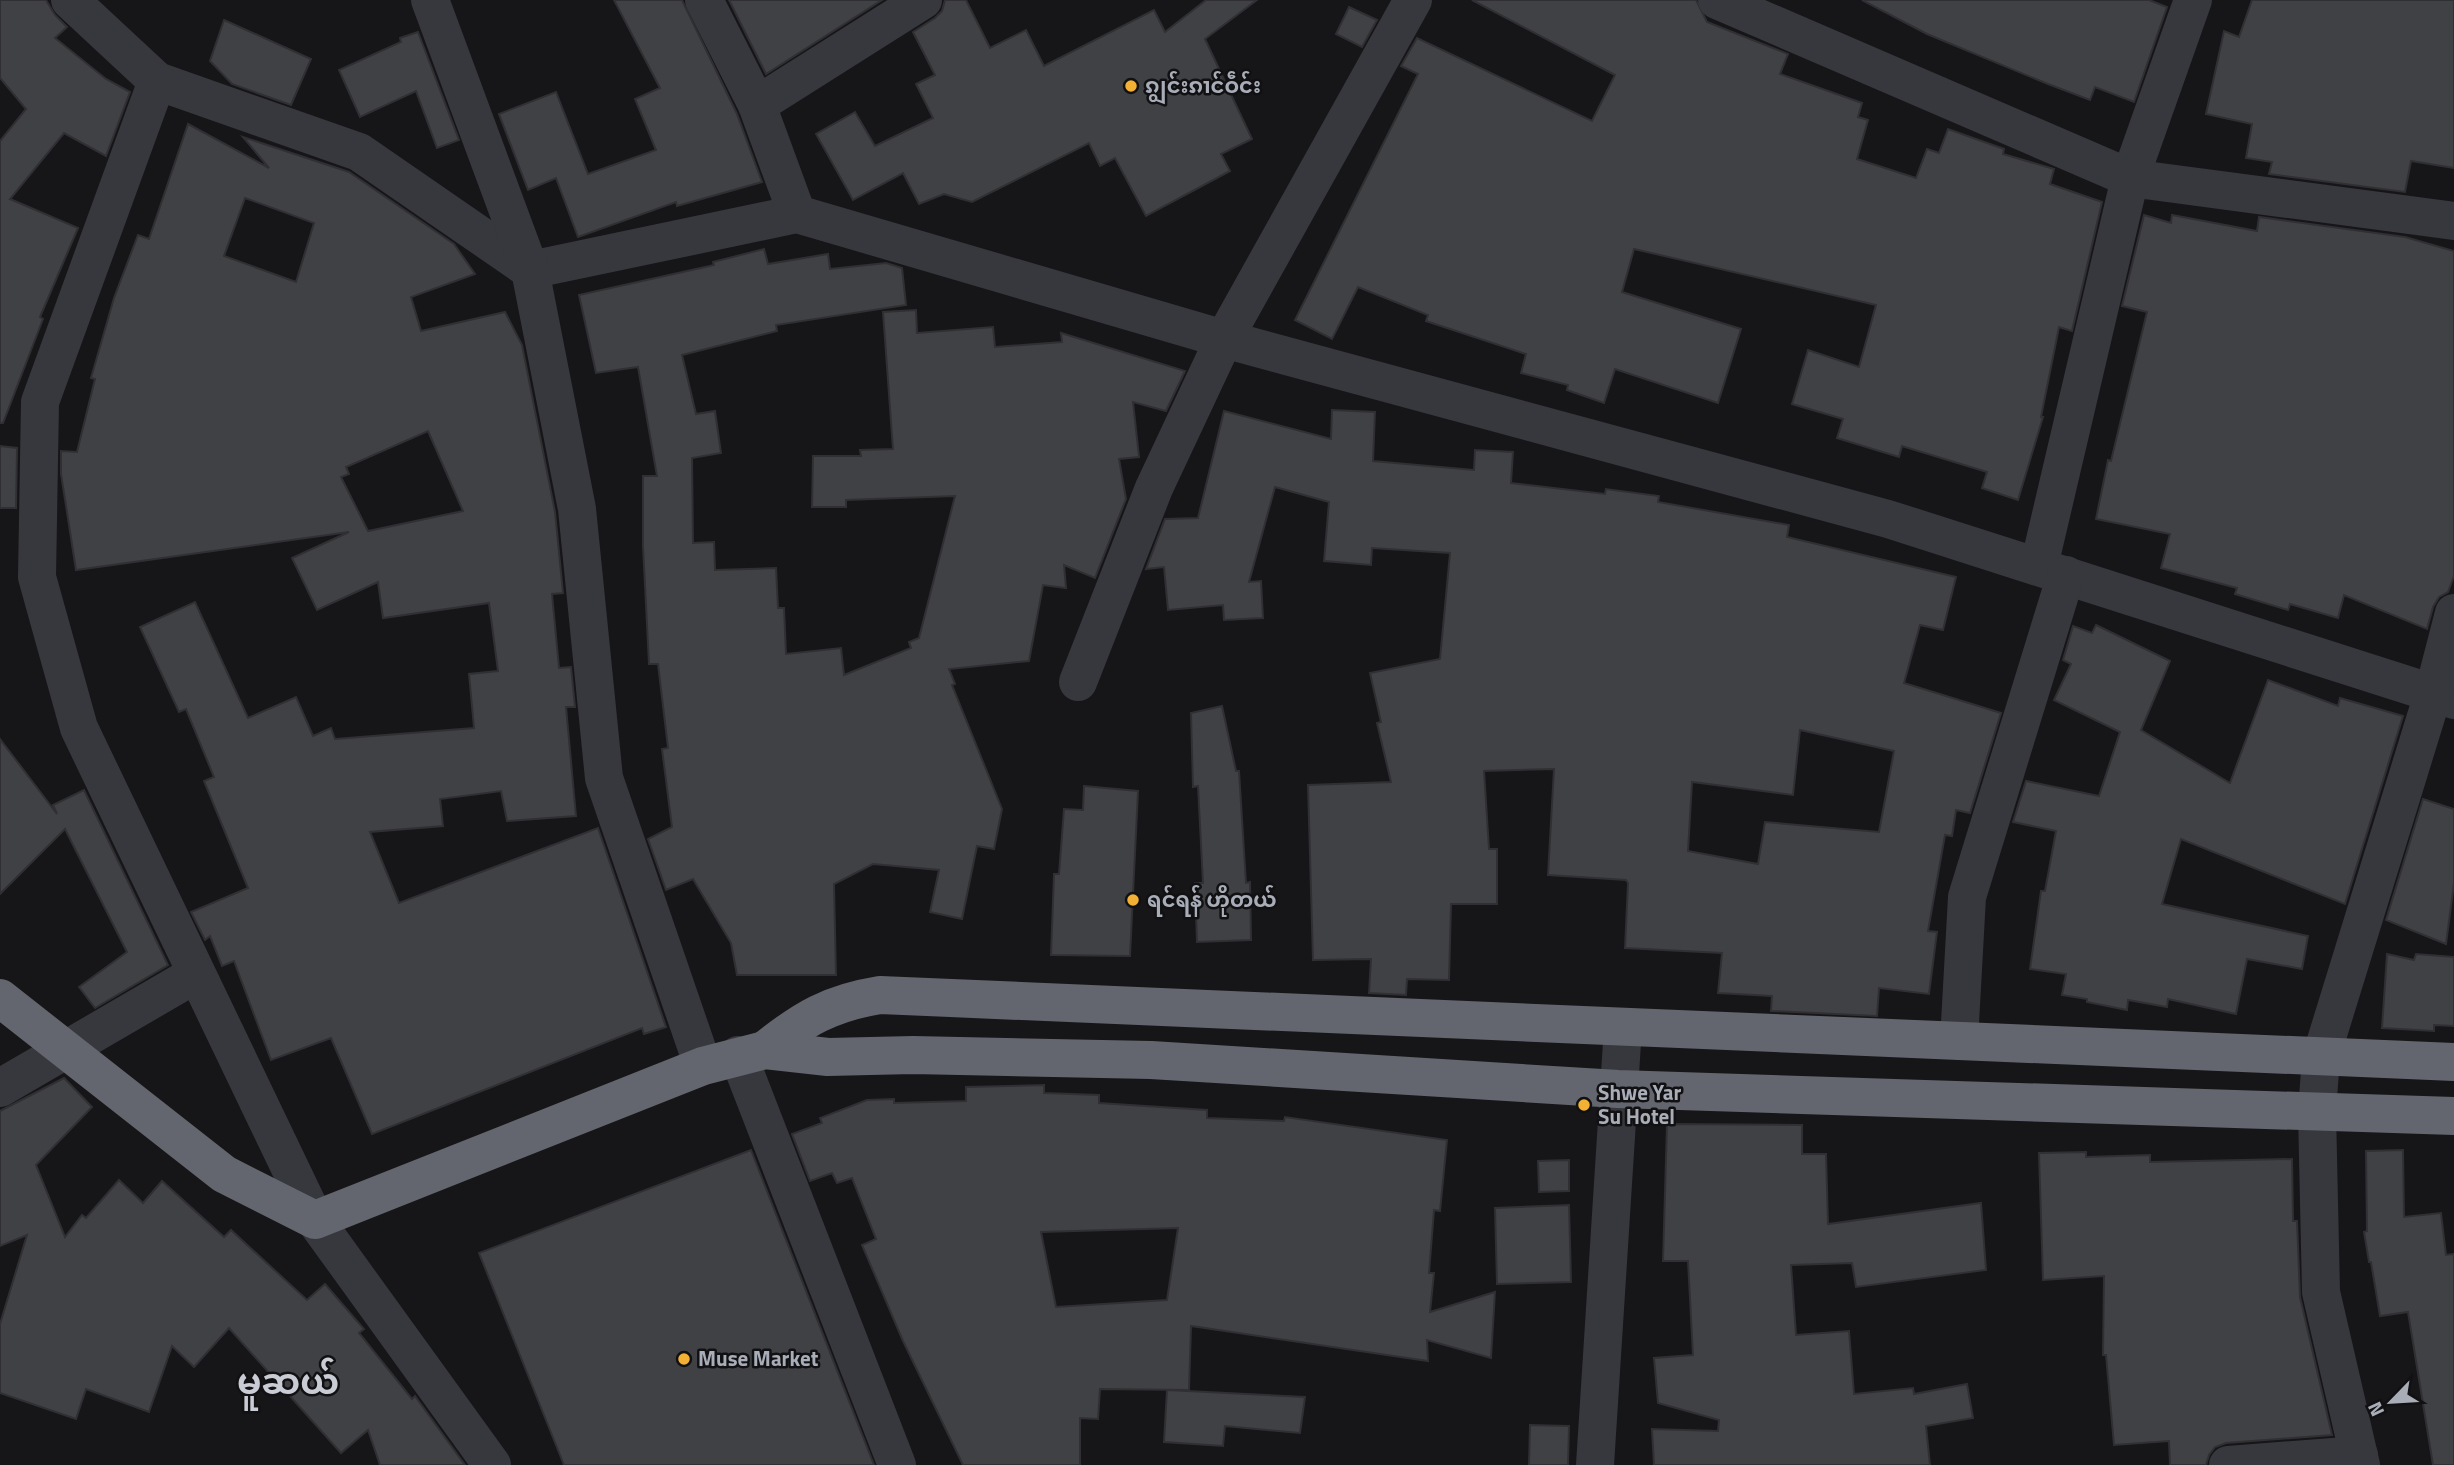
<svg xmlns="http://www.w3.org/2000/svg" width="2454" height="1465" viewBox="0 0 2454 1465" font-family="'Titillium Web','Noto Sans Myanmar',sans-serif">
	<style>
		.building { fill: #404145; stroke: #303034; stroke-width: 2; fill-rule: evenodd }
		.lines { fill: none; stroke-linecap: round; stroke-linejoin: round }
		.street { stroke: #37383d; stroke-width: 38 }
		.highway { stroke: #63666e; stroke-width: 38 }
		.poi-dot { fill: #f2b134; stroke: #111113; stroke-width: 2.5 }
		.labels { text-anchor: middle; stroke-width: 5; stroke-linejoin: round; paint-order: stroke }
		.poi-label { font-size: 21px; font-weight: bold; fill: #a8adb8; stroke: #111113; text-anchor: start }
		.town-label { font-size: 35px; font-weight: bold; fill: #c9ccd4; stroke: #111113 }
	</style>
	<rect width="100%" height="100%" fill="#161618"/>
	<!-- building -->
	<g class="building">
		<path d="M0,0H46L55,15L67,27L55,38L106,79L130,92L106,156L64,133L10,199L78,228L40,317L43,319L3,423H0V141L26,109L0,78Z"/>
		<path d="M614,0H682L737,114L762,182L677,206L676,202L578,237L556,178L528,190L499,114L556,92L588,174L656,150L635,99L660,88Z"/>
		<path d="M729,0H882L766,74Z"/>
		<path d="M945,0H966L990,48L1026,30L1044,66L1154,10L1165,32L1206,0H1257L1205,39L1252,139L1221,154L1230,171L1146,216L1115,158L1100,166L1089,143L972,202L944,194L919,204L903,173L853,200L816,134L855,112L875,146L933,118L916,84L935,75L913,32L935,18L942,11Z"/>
		<path d="M1472,0H1696L1707,22L1788,54L1780,74L1862,103L1858,117L1868,120L1857,159L1916,178L1927,149L1939,153L1948,129L2004,149L2003,154L2054,169L2050,184L2102,202L2072,331L2059,327L2041,417H2043L2018,500L1982,488L1987,472L1902,446L1899,457L1837,438L1843,419L1792,404L1808,350L1859,367L1876,305L1634,249L1622,292L1741,329L1718,403L1615,369L1604,403L1567,390L1568,385L1521,373L1526,354L1426,321L1428,315L1358,287L1332,339L1295,320L1418,74L1401,66L1417,38L1592,121L1615,75Z"/>
		<path d="M1862,0H2149L2167,7L2134,102L2095,87L2090,100L2048,84L1927,34Z"/>
		<path d="M2252,0H2454V168L2411,161L2405,192L2269,174L2272,162L2246,158L2252,124L2206,114L2224,31L2239,37Z"/>
		<path d="M1349,7L1377,20L1362,47L1336,34Z"/>
		<path d="M224,20L311,59L291,105L232,84L210,61Z"/>
		<path d="M418,32L459,140L437,148L416,91L360,117L339,70L401,42L400,38Z"/>
		<path d="M188,124L269,168L243,137L349,172L454,244L475,274L411,297L421,331L505,312L522,345L555,512L563,593L552,594L559,668L571,667L575,707H566L576,816L507,821L501,791L440,799L443,826L370,832L399,903L598,828L666,1027L644,1034L642,1028L372,1134L331,1038L271,1060L234,961L222,966L210,936L205,940L191,912L248,888L204,781L214,777L186,709L179,712L140,627L195,602L248,718L296,697L313,736L331,728L335,739L474,728L469,674L498,671L489,603L383,618L378,582L317,610L292,558L349,532L76,570L61,474V451L77,452L95,379L91,378L114,298L138,235L149,239ZM245,198L314,223L296,282L224,256ZM428,431L463,511L368,531L341,477L349,474L346,467Z"/>
		<path d="M2144,215L2171,223L2172,215L2257,231L2259,217L2405,237L2454,251V576L2448,592L2439,597L2433,607L2427,629L2344,595L2338,618L2290,604L2288,610L2235,594L2237,588L2161,568L2170,534L2096,519L2108,460L2111,461L2147,312L2122,306Z"/>
		<path d="M764,249L768,264L828,254L830,269L886,263L902,268L906,305L776,325L777,331L682,355L696,414L715,411L721,453L692,458L693,543L714,542L715,570L776,568L778,608H784L786,654L841,648L844,675L911,648L909,642L919,638L955,496L846,500V507H812L813,456H861L860,450L893,449L883,312L916,310L917,333L993,327L995,347L1062,342L1061,333L1185,371L1166,411L1133,402L1139,457L1119,459L1126,499L1095,578L1064,565L1066,588L1043,585L1029,661L949,669L955,684L952,685L1002,809L994,849L977,846L962,919L930,912L939,870L873,864L834,884L836,975H737L731,943L693,879L666,890L648,839L672,827L662,749L668,748L658,664H649L643,546V476H657L638,367L596,373L579,295L714,265L713,262Z"/>
		<path d="M1332,410L1375,412L1373,461L1474,470L1475,450L1513,452L1511,483L1605,494L1606,489L1659,496L1658,502L1789,525L1787,537L1956,577L1943,630L1920,625L1904,683L2001,713L1970,813L1956,810L1952,836L1945,835L1928,931L1937,932L1929,994L1879,988L1877,1016L1771,1011L1772,996L1718,993L1722,953L1625,948L1628,883L1626,880L1548,875L1554,769L1484,771L1489,849H1497V904H1451L1449,980L1407,979L1406,995L1369,993L1371,959L1313,960L1308,785L1391,782L1377,723L1381,722L1370,673L1440,659L1450,553L1372,548L1371,565L1324,561L1329,502L1275,487L1249,582L1261,581L1263,618L1224,620L1223,605L1168,610L1164,567L1146,569L1165,519L1198,518L1224,411L1331,439ZM1800,730L1894,751L1879,832L1765,822L1758,864L1688,851L1692,782L1793,795Z"/>
		<path d="M0,446L17,448L16,508H0Z"/>
		<path d="M2096,625L2170,661L2141,730L2230,783L2268,680L2338,706L2340,698L2403,716L2345,904L2181,839L2162,904L2308,936L2302,969L2247,959L2236,1014L2168,999L2167,1007L2128,1000L2127,1010L2087,1002V999L2062,995L2066,974L2030,969L2041,891H2045L2056,831L2013,822L2026,781L2099,796L2120,732L2054,700L2071,664L2063,660L2073,626L2092,633Z"/>
		<path d="M1222,706L1236,771H1239L1246,883L1250,882L1251,940L1197,942L1195,883H1203L1198,786L1193,787L1191,713Z"/>
		<path d="M0,739L57,814L53,805L84,790L168,965L95,1008L79,987L127,952L65,829L0,894Z"/>
		<path d="M1084,786L1138,791L1130,956L1051,955L1054,874H1059L1064,809L1083,810Z"/>
		<path d="M2423,799L2454,809V883L2446,944L2386,920Z"/>
		<path d="M2387,954L2414,960L2416,954L2454,957V1026L2434,1025V1031L2382,1028Z"/>
		<path d="M64,1078L92,1107L36,1165L65,1237L82,1215L86,1218L119,1180L143,1203L162,1181L224,1237L231,1230L307,1300L325,1284L364,1329L359,1333L412,1399L415,1396L465,1465H380L368,1430L341,1453L229,1328L194,1367L172,1346L149,1412L86,1389L76,1419L0,1393V1324L27,1235L0,1246V1111Z"/>
		<path d="M1044,1085V1093L1099,1095V1103L1207,1110V1118L1284,1121L1285,1117L1447,1140L1440,1211L1434,1210L1429,1273H1434L1430,1312L1495,1292L1491,1358L1427,1340L1428,1361L1191,1326L1189,1390L1100,1389L1098,1419L1080,1418V1465H963L903,1341L862,1245L876,1239L852,1178L837,1183L832,1173L810,1181L792,1134L822,1123L820,1118L867,1100L894,1099V1103L966,1101V1087ZM1178,1228L1167,1300L1056,1307L1041,1232Z"/>
		<path d="M1667,1124L1802,1125V1154H1826L1828,1224L1981,1203L1986,1270L1856,1287L1852,1263L1791,1265L1796,1335L1849,1331L1854,1394L1913,1388L1914,1394L1967,1384L1973,1418L1926,1426L1930,1465H1654L1652,1429L1718,1431L1719,1420L1658,1403L1654,1358L1693,1355L1688,1261H1663Z"/>
		<path d="M751,1150L874,1465H564L479,1253Z"/>
		<path d="M2403,1150L2404,1217L2441,1213L2446,1255L2454,1254V1465H2433L2408,1312L2380,1316L2371,1262H2369L2364,1232L2367,1231L2366,1151Z"/>
		<path d="M2086,1152V1157L2150,1155V1162L2292,1159L2293,1221H2297L2300,1297L2332,1435L2226,1443L2215,1447L2209,1455L2206,1465H2170L2169,1441L2114,1445L2106,1355H2103L2104,1276L2043,1280L2039,1153Z"/>
		<path d="M1569,1160V1191L1539,1192L1538,1161Z"/>
		<path d="M1569,1205L1571,1282L1497,1284L1495,1208Z"/>
		<path d="M1167,1390L1305,1397L1300,1433L1225,1426L1223,1446L1164,1442Z"/>
		<path d="M1530,1425L1569,1426L1568,1465H1529Z"/>
	</g>
	<g class="lines">
		<!-- street -->
		<g class="street">
			<path d="M70,0L157,81L359,152L530,270L797,214L1224,339L1888,519L2454,700"/>
			<path d="M430,0L530,270L577,509L604,778L703,1066"/>
			<path d="M704,0L757,105L797,214"/>
			<path d="M1717,0L2130,178L2454,221"/>
			<path d="M157,81L40,402L37,577L79,728L315,1220L492,1465"/>
			<path d="M757,105L923,0"/>
			<path d="M2039,566L2130,178L2193,0"/>
			<path d="M1078,682L1154,488L1224,339L1413,0"/>
			<path d="M1959,1041L1967,897L2066,575"/>
			<path d="M738,1055L897,1465"/>
			<path d="M0,1088L196,974"/>
			<path d="M1595,1465L1623,1027"/>
			<path d="M2228,1465L2359,1455"/>
			<path d="M2361,1465L2321,1292L2317,1112L2321,1057L2433,694L2454,613"/>
		</g>
		<!-- highway -->
		<g class="highway">
			<path d="M0,998L224,1174L315,1220L703,1066L765,1050L828,1057L913,1055L1151,1060L1618,1089L2454,1116"/>
			<path d="M765,1050C803,1019 830,1003 880,995L2454,1062"/>
		</g>
	</g>
	<!-- markers -->
	<g class="poi-dot">
		<circle cx="1131" cy="86" r="7"/>
		<circle cx="1133" cy="900" r="7"/>
		<circle cx="1584" cy="1105" r="7"/>
		<circle cx="684" cy="1359" r="7"/>
	</g>
	<g class="labels">
		<!-- poi labels -->
		<g class="poi-label">
			<text x="1145" y="93">ၵျွင်းၵၢင်ဝဵင်း</text>
			<text x="1147" y="907">ရင်ရန် ဟိုတယ်</text>
			<text x="1598" y="1100">Shwe Yar<tspan x="1598" dy="24">Su Hotel</tspan></text>
			<text x="698" y="1366">Muse Market</text>
		</g>
		<!-- town labels -->
		<g class="town-label">
			<text x="288" y="1394">မူဆယ်</text>
		</g>
	</g>
	<!-- north arrow -->
	<g transform="translate(2391 1402) rotate(245)" stroke="#111113" stroke-width="5" paint-order="stroke">
	<path d="M0-5L12 26L0 18L-12 26Z" fill="#a8adb8"/>
	<text y="-10" font-size="19" font-weight="bold" text-anchor="middle" fill="#a8adb8">N</text>
	</g>
</svg>
